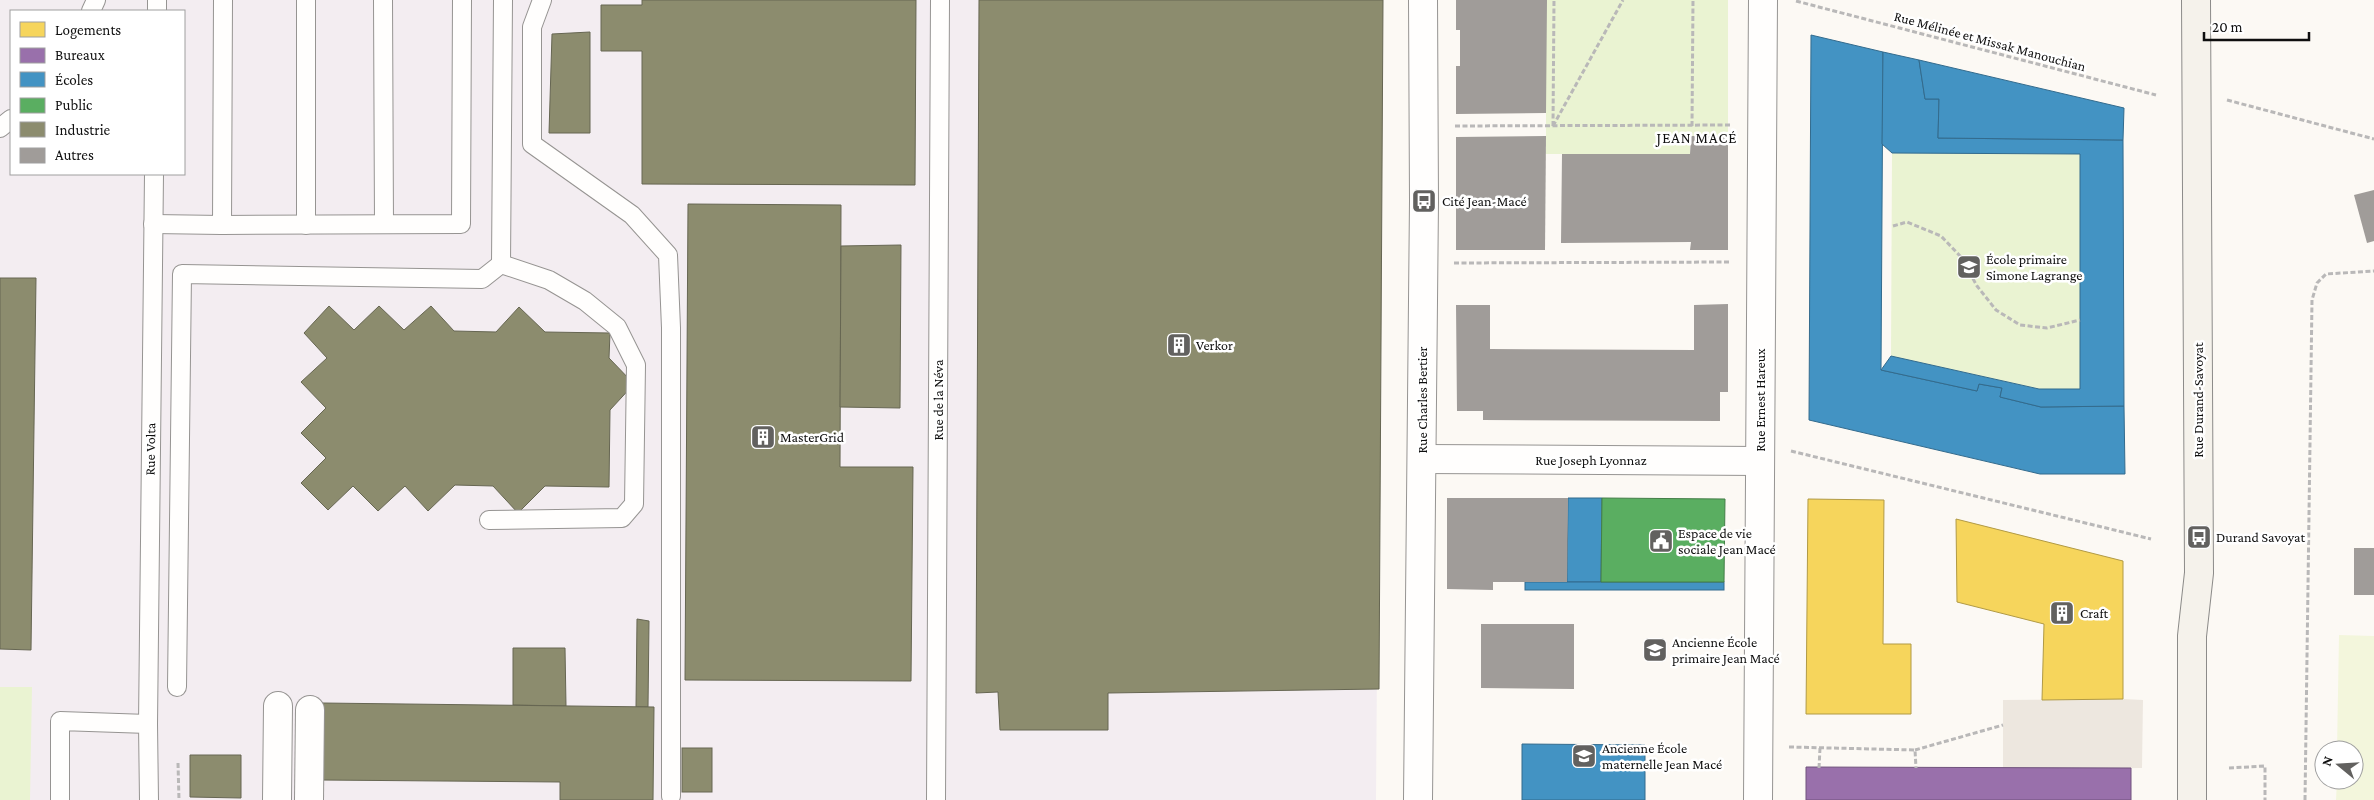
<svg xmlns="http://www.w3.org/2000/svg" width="2374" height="800" viewBox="0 0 2374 800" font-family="'Crimson Pro',serif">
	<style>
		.industrial { fill: #f3edf1; fill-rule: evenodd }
		.green { fill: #eaf3d2 }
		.pitch { fill: #f3f6dc }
		.plaza { fill: #ede7df }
		.homes { fill: #f6d55c; stroke: #b19a45 }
		.offices { fill: #9970ab; stroke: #70537c }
		.schools { fill: #4393c3; stroke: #336b8d }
		.public { fill: #5aae61; stroke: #447e48 }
		.industry { fill: #8c8c6e; stroke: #666652 }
		.building { fill: #a09c99 }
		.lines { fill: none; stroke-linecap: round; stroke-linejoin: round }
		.lane-casing { stroke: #969492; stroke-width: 20 }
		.street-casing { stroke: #969492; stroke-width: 30 }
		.secondary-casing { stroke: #8c8b89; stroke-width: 30 }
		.path { stroke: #b9b8b8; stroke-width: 3; stroke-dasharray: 5 2.5; stroke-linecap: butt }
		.lane { stroke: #fffefd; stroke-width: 18 }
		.street { stroke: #fffefd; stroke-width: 28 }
		.secondary { stroke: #f5f2eb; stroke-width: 28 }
		.labels { text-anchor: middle; stroke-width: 5; stroke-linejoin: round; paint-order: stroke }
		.street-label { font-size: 14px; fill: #0f0f0f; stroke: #fff }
		.poi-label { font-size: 14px; fill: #0f0f0f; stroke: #fff; text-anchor: start }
		.neighbourhood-label { font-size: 15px; letter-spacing: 1px; fill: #0f0f0f; stroke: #fff }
	</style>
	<rect width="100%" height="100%" fill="#fcf9f4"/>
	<!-- industrial -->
	<path class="industrial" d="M0,0H1382L1376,800H0ZM11,11H184V174H11Z"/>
	<!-- green -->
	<g class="green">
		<path d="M1546,0H1728V136H1690V154H1546Z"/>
		<path d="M1892,153L2080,154V389H2039L1891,356Z"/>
		<path d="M0,687H32L30,800H0Z"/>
	</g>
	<!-- pitch -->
	<path class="pitch" d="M2339,635L2374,636V800H2336L2337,780H2354V750H2337Z"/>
	<!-- plaza -->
	<path class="plaza" d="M2123,699L2143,700L2142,768L2003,769V700Z"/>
	<!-- homes -->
	<g class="homes">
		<path d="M1808,499L1884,500L1883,644H1911V714H1806Z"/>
		<path d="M1956,519L2123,561V699L2042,700L2044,624L1957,602Z"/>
	</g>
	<!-- offices -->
	<path class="offices" d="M1806,767L2131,768V800H1806Z"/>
	<!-- schools -->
	<g class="schools">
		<path d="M1811,35L1883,52L1881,370L1977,391L1979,384L2002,388L2000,397L2041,407L2124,406L2125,474H2040L1809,420Z"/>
		<path d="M1883,52L1919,60L1925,99H1939L1938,138L2123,140L2124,406L2041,407L2000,397L2002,388L1979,384L1977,391L1881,370L1891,356L2039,389H2080V154L1892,153L1882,144Z"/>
		<path d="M1919,60L2124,108L2123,140L1938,138L1939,99H1925Z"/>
		<path d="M1568,498H1602L1601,582H1567Z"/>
		<rect x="1525" y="582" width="199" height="8"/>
		<path d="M1522,744L1645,745V800H1522Z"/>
	</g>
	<!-- public -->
	<path class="public" d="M1602,498L1725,499L1724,582H1601Z"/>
	<!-- industry -->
	<g class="industry">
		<path d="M642,0H916L915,185L642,184V51H601V5H642Z"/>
		<path d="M979,0H1383L1379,689L1108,693V730H1000L998,692L976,693Z"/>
		<path d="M590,32V133H549L552,34Z"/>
		<path d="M688,204L841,205L840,467H913L911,681L685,680Z"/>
		<path d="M901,245L900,408L840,407L841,246Z"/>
		<path d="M0,278H36L31,650L0,649Z"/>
		<path d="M329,306L354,330L379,306L404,330L431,306L454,331L496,332L519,307L545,332L610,333L609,358L634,384L610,410L609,487L545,486L518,513L493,486L455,485L428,511L405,486L378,511L353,486L328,510L301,483L326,458L301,433L326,408L301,382L327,358L304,333Z"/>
		<path d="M637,619L649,621L648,707H636Z"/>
		<path d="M513,648H565L566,706L513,705Z"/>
		<path d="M322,703L654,707L653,800H560V782L321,780Z"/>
		<rect x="682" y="748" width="30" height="44"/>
		<path d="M190,755H241V798L190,797Z"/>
	</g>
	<!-- building -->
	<g class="building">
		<path d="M1456,0H1547L1546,113L1456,114V66H1460V30H1456Z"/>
		<path d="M1546,136L1545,250H1456V137Z"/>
		<path d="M1691,136H1728V250H1690L1691,242L1561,243L1562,154H1690Z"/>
		<path d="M2374,190V241L2367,243L2354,195Z"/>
		<path d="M1728,304V392H1720V421L1483,420V411H1457L1456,305H1490V349L1694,350V305Z"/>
		<path d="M1447,498H1568L1567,582H1493V590L1447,589Z"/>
		<rect x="2354" y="548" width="20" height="47"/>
		<path d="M1481,624H1574V689L1481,688Z"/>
	</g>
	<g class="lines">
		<defs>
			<g id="lane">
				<path d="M383,0L384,224"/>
				<path d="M542,0L532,27V144L632,215L668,255L671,328V796"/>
				<path d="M91,11L96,0"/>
				<path d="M157,11V0"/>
				<path d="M0,128L11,119"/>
				<path d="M153,224L222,225L223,0"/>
				<path d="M222,225L461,224L462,0"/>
				<path d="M306,225V0"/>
				<path d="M489,520L622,518L634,504L636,365L617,327L585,301L549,280L501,264"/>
				<path d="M177,687L182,274L482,279L501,264L503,0"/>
				<path d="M148,724L154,174"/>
				<path d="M60,800V721L148,724L149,800"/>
				<path d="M936,800L940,0"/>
			</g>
			<g id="street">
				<path d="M1422,459L1760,461"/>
				<path d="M277,800L278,706"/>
				<path d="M309,800L310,710"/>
				<path d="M1418,800L1424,201L1423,0"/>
				<path d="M1758,800L1763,0"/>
			</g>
			<path id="secondary" d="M2192,800V636L2199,573L2196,0"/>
		</defs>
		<!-- lane casing -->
		<use href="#lane" class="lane-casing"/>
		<!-- street casing -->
		<use href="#street" class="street-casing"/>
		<!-- secondary casing -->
		<use href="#secondary" class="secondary-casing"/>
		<!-- path -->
		<g class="path">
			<path d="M1796,1L2156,95"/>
			<path d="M2227,100L2374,139"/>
			<path d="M1455,126L1731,125"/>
			<path d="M1553,126L1623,0"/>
			<path d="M1553,126L1554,0"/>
			<path d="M1692,126L1693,0"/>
			<path d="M1893,226L1907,222L1941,236L1961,257L1977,286L1996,310L2020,325L2047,328L2080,320"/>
			<path d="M1454,263L1730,262"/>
			<path d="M1791,451L2151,539"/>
			<path d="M1789,747L1915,750L1916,768"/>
			<path d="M1915,750L2003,725"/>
			<path d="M178,763L179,800"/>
			<path d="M1819,768L1820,748"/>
			<path d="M2229,768L2265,766V800"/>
			<path d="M2305,800L2312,300L2317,283L2326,274L2374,271"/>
		</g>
		<!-- lane -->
		<use href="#lane" class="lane"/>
		<!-- street -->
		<use href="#street" class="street"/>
		<!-- secondary -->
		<use href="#secondary" class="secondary"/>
	</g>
	<!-- icons -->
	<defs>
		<symbol id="bus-square" viewBox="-11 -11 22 22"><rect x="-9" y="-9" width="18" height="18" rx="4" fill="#62615f" stroke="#fff"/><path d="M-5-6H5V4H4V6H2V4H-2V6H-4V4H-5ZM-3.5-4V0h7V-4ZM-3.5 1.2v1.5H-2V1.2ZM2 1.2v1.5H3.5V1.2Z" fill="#fff"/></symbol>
		<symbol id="school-square" viewBox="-11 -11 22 22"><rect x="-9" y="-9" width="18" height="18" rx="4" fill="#62615f" stroke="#fff"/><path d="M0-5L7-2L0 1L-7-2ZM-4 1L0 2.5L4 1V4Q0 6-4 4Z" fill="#fff"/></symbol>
		<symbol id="building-square" viewBox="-11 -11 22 22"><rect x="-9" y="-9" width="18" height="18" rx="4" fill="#62615f" stroke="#fff"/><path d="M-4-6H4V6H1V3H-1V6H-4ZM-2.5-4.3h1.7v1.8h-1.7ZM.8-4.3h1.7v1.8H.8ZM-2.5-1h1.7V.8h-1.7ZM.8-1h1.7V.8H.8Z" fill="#fff"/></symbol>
		<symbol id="civic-square" viewBox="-11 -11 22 22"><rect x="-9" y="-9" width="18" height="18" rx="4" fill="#62615f" stroke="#fff"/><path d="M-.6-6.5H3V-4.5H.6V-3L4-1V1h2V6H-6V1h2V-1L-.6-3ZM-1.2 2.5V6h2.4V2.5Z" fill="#fff"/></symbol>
	</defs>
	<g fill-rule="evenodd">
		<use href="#bus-square" x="1410" y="187" width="28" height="28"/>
		<use href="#school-square" x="1955" y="253" width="28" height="28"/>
		<use href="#building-square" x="1165" y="331" width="28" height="28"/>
		<use href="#building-square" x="749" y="423" width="28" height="28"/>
		<use href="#bus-square" x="2185" y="523" width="28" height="28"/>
		<use href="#civic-square" x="1647" y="527" width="28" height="28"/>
		<use href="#building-square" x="2048" y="599" width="28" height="28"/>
		<use href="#school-square" x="1641" y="636" width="28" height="28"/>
		<use href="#school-square" x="1570" y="742" width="28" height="28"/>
	</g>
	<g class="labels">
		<!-- street labels -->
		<g class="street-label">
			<text transform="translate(1990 41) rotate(15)" y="5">Rue Mélinée et Missak Manouchian</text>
			<text transform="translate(938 400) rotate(-90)" y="5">Rue de la Néva</text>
			<text transform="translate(1422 400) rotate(-90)" y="5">Rue Charles Bertier</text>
			<text transform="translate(1760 400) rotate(-90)" y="5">Rue Ernest Hareux</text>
			<text transform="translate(2198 400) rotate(-90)" y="5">Rue Durand-Savoyat</text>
			<text transform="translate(150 449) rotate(-89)" y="5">Rue Volta</text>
			<text x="1591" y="465">Rue Joseph Lyonnaz</text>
		</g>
		<!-- poi labels -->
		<g class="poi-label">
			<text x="1442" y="206">Cité Jean-Macé</text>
			<text x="1986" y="264">École primaire<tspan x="1986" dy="16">Simone Lagrange</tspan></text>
			<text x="1196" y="350">Verkor</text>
			<text x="780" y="442">MasterGrid</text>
			<text x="1678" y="538">Espace de vie<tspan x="1678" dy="16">sociale Jean Macé</tspan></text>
			<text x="2216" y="542">Durand Savoyat</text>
			<text x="2080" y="618">Craft</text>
			<text x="1672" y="647">Ancienne École<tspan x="1672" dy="16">primaire Jean Macé</tspan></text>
			<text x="1602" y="753">Ancienne École<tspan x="1602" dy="16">maternelle Jean Macé</tspan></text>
		</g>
		<!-- neighbourhood labels -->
		<g class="neighbourhood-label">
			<text x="1697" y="143">JEAN MACÉ</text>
		</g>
	</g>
	<!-- legend -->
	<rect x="10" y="10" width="175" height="165" fill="#ffffff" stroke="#9f9f9f"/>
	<rect x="20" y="22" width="25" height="15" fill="#f6d55c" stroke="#9f9f9f"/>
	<text x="55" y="35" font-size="15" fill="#0f0f0f">Logements</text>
	<rect x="20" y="48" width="25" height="15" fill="#9970ab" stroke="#9f9f9f"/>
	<text x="55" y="60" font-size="15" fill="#0f0f0f">Bureaux</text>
	<rect x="20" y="72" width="25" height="15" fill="#4393c3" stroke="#9f9f9f"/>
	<text x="55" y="85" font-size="15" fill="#0f0f0f">Écoles</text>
	<rect x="20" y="98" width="25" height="15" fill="#5aae61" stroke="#9f9f9f"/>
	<text x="55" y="110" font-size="15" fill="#0f0f0f">Public</text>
	<rect x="20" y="122" width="25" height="15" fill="#8c8c6e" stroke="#9f9f9f"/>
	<text x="55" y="135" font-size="15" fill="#0f0f0f">Industrie</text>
	<rect x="20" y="148" width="25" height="15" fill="#a09c99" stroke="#9f9f9f"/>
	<text x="55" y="160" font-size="15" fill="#0f0f0f">Autres</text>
	<!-- north arrow -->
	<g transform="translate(2339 765) rotate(288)"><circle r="24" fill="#ffffff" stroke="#9f9f9f"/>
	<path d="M0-4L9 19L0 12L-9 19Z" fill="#62615f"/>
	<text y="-8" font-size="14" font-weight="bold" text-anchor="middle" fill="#0f0f0f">N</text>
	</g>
	<!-- scale -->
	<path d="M2204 32v8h105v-8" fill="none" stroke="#0f0f0f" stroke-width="2.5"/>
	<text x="2212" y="32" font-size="15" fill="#0f0f0f" stroke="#ffffff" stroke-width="4" paint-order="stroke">20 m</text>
</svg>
